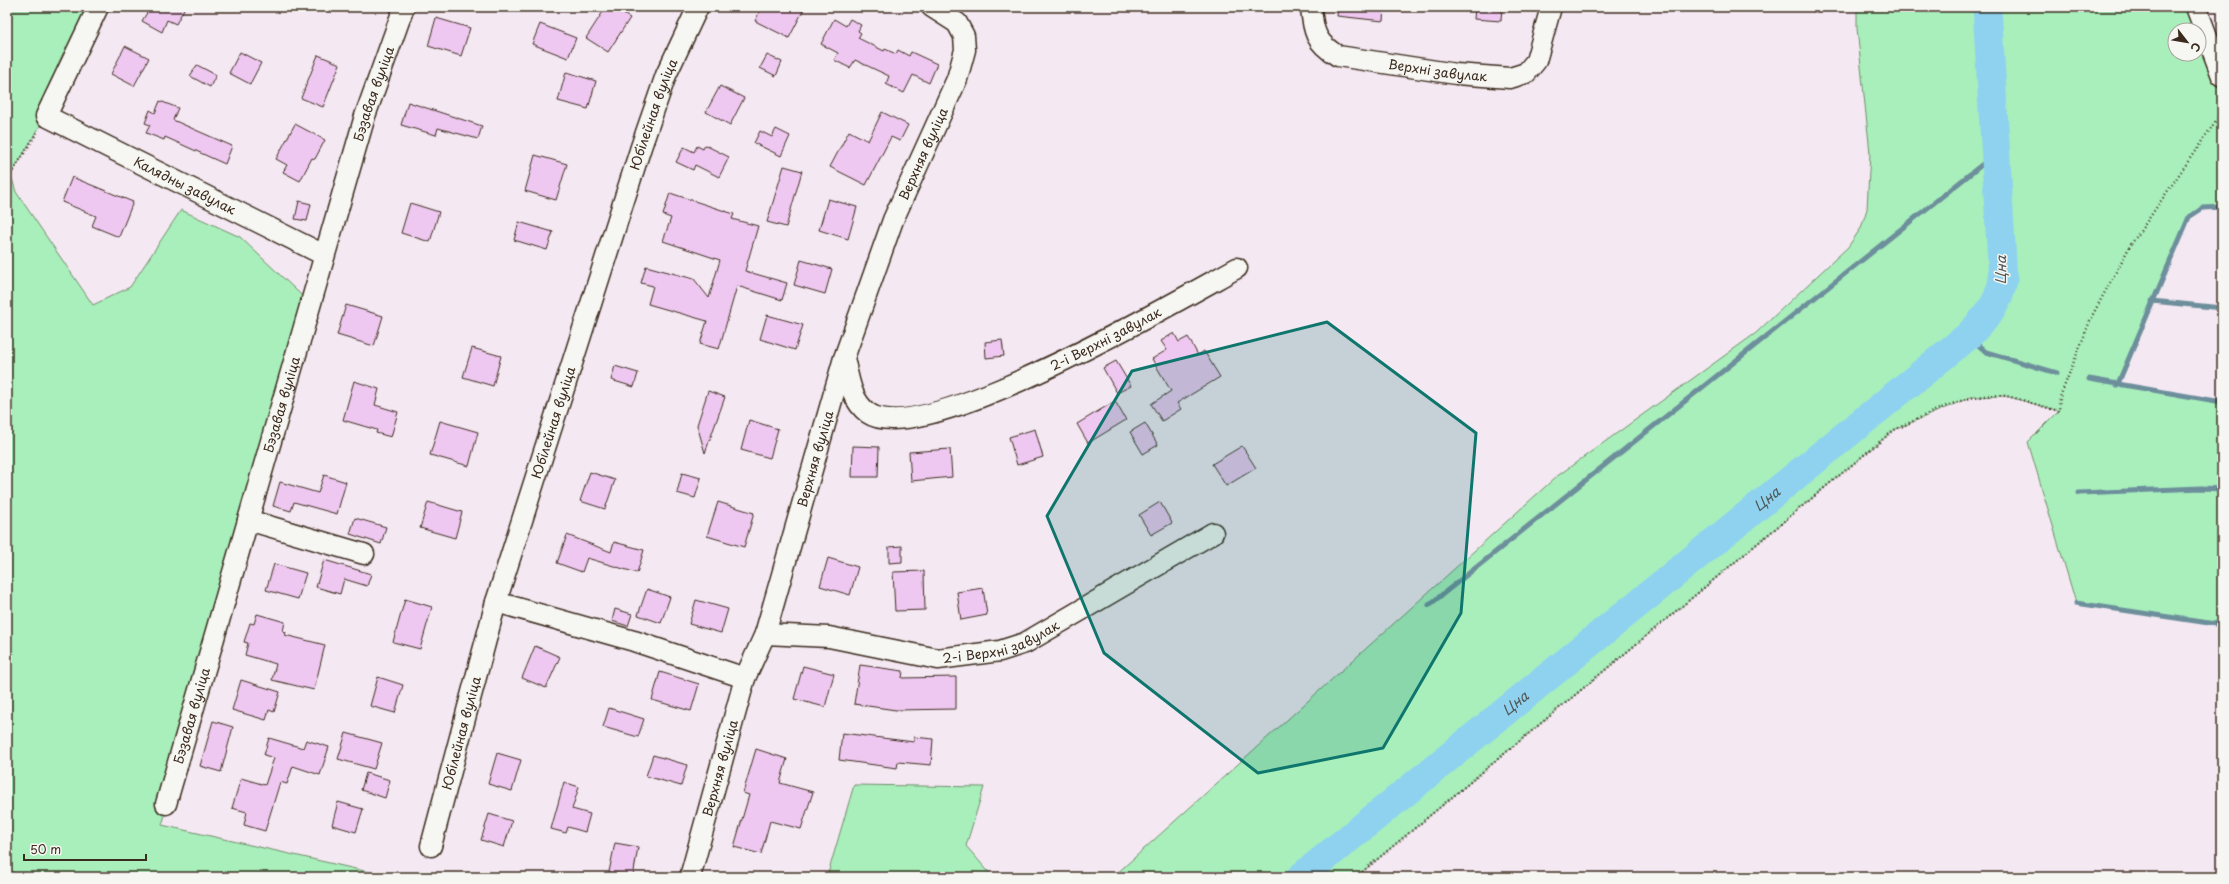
<svg xmlns="http://www.w3.org/2000/svg" width="2229" height="884" viewBox="0 0 2229 884" font-family="'Playpen Sans',sans-serif">
	<style>
		.green { fill: #a8efbb; stroke: #728c6c; fill-rule: evenodd }
		.lines { fill: none; stroke-linecap: round; stroke-linejoin: round }
		.stream { stroke: #6d8f9c; stroke-width: 5 }
		.river { stroke: #8ed2f0; stroke-width: 29 }
		.building { fill: #efc8f1; stroke: #3b2a1e }
		.minor-casing { stroke: #3b2a1e; stroke-width: 23 }
		.path { stroke: #3b2a1e; stroke-width: 2.5; stroke-dasharray: 1 3; stroke-linecap: butt }
		.minor { stroke: #f6f6f2; stroke-width: 20 }
		.marked { fill: #0f766e; fill-opacity: 0.2; stroke: #0f766e; stroke-width: 3; stroke-linejoin: round }
		.labels { text-anchor: middle; stroke-width: 3; stroke-linejoin: round; paint-order: stroke }
		.street-label { font-size: 13px; fill: #3b2a1e; stroke: #f6f6f2 }
		.water-label { font-size: 14px; font-style: italic; fill: #505452; stroke: #f6f6f2 }
	</style>
	<rect width="100%" height="100%" fill="#f4e8f2"/>
	<filter id="ink" filterUnits="userSpaceOnUse"><feTurbulence type="fractalNoise" baseFrequency=".025" numOctaves="2"/><feDisplacementMap in="SourceGraphic" scale="8" xChannelSelector="R" yChannelSelector="G"/><feConvolveMatrix kernelMatrix="1 2 1 2 8 2 1 2 1" color-interpolation-filters="sRGB"/></filter>
	<g filter="url(#ink)">
		<!-- green -->
		<g class="green">
			<path d="M7,7H98L46,116L11,175L16,192L93,305L130,287L181,210L240,237L316,309L162,825L391,877H7Z"/>
			<path d="M1857,7H2196L2222,77V207L2203,208L2188,217L2118,385L2222,403V623L2076,603L2028,442L2059,411L2006,396L1971,397L1894,430L1356,877H1113L1556,477L1756,333L1848,247L1861,228L1867,209L1870,153L1857,28ZM2175,30H2199V54H2175Z"/>
			<path d="M854,785L984,787L966,846L993,877H827Z"/>
		</g>
		<g class="lines">
			<!-- stream -->
			<g class="stream">
				<path d="M2152,301L2222,308"/>
				<path d="M1968,336L1986,352L2057,373"/>
				<path d="M2089,379L2222,402"/>
				<path d="M2117,386L2189,217L2203,208L2222,207"/>
				<path d="M2079,493L2201,488L2222,489"/>
				<path d="M2076,603L2222,625"/>
				<path d="M1429,605L1994,155"/>
			</g>
			<!-- river -->
			<path class="river" id="s1" d="M1301,877L1968,336C1986,317 1998,306 2003,280L1987,7"/>
		</g>
		<!-- building -->
		<g class="building">
			<path d="M138,7H185L176,24L167,20L162,32L142,21L148,11Z"/>
			<path d="M606,7H612L630,18L608,52L586,38Z"/>
			<path d="M762,7H805L789,38L755,21Z"/>
			<path d="M1338,7H1384L1383,21L1337,16Z"/>
			<path d="M1475,7H1502L1501,21L1474,19Z"/>
			<path d="M436,18L470,28L461,56L428,46Z"/>
			<path d="M834,19L846,26L850,19L861,25L858,31L861,33L858,38L884,51L885,49L896,54L898,50L909,56L911,52L937,64L929,83L913,75L904,93L886,84L889,76L855,60L850,68L834,60L838,53L821,44Z"/>
			<path d="M540,24L576,38L568,58L532,44Z"/>
			<path d="M125,46L149,58L134,86L111,74Z"/>
			<path d="M240,52L261,63L250,84L229,73Z"/>
			<path d="M318,55L340,64L323,107L301,98Z"/>
			<path d="M767,55L782,62L776,76L760,68Z"/>
			<path d="M197,65L216,75L210,87L190,76Z"/>
			<path d="M566,72L596,81L588,109L558,101Z"/>
			<path d="M720,86L744,98L730,125L706,112Z"/>
			<path d="M160,101L178,108L173,120L232,146L225,164L165,137L164,140L146,133L150,125L145,123L150,110L155,113Z"/>
			<path d="M408,102L482,126L478,139L438,128L436,135L401,125Z"/>
			<path d="M882,112L908,125L900,141L891,137L866,185L830,167L849,131L868,141Z"/>
			<path d="M295,124L325,140L315,159L312,158L300,181L283,172L287,165L276,159Z"/>
			<path d="M776,129L790,136L781,156L754,143L760,131L772,137Z"/>
			<path d="M705,145L729,157L719,177L695,165L693,170L676,162L684,147L694,152L697,146L703,149Z"/>
			<path d="M535,155L567,164L556,200L525,191Z"/>
			<path d="M784,166L802,171L786,227L767,222Z"/>
			<path d="M72,177L133,202L119,237L92,226L96,216L62,202Z"/>
			<path d="M670,193L734,214L732,219L758,226L745,271L787,283L782,300L737,286L719,349L700,344L707,321L648,304L653,286L641,283L646,266L694,279L709,298L720,260L663,241L671,218L663,215Z"/>
			<path d="M828,199L857,207L848,239L819,230Z"/>
			<path d="M299,201L311,204L307,221L295,219Z"/>
			<path d="M410,203L439,212L430,242L401,233Z"/>
			<path d="M519,222L553,232L547,250L514,240Z"/>
			<path d="M801,260L832,269L825,294L794,285Z"/>
			<path d="M346,305L383,316L374,346L337,335Z"/>
			<path d="M767,315L803,325L795,350L760,339Z"/>
			<path d="M1174,333L1179,342L1188,337L1198,355L1204,351L1220,377L1177,403L1181,409L1162,421L1151,404L1171,391L1152,359L1167,350L1161,341Z"/>
			<path d="M1002,340L1004,356L986,358L985,342Z"/>
			<path d="M472,348L501,356L493,386L463,377Z"/>
			<path d="M1116,361L1131,386L1117,393L1103,368Z"/>
			<path d="M615,366L638,373L634,387L611,380Z"/>
			<path d="M354,381L379,389L375,405L398,412L391,437L376,433L377,430L343,420Z"/>
			<path d="M708,391L725,397L705,453L697,425Z"/>
			<path d="M1115,401L1126,420L1088,443L1077,424Z"/>
			<path d="M749,420L778,429L770,458L741,450Z"/>
			<path d="M440,421L478,432L469,466L430,455Z"/>
			<path d="M1145,423L1158,445L1143,454L1130,432Z"/>
			<path d="M1035,429L1043,457L1017,465L1009,437Z"/>
			<path d="M853,446L879,447L878,477H852Z"/>
			<path d="M1242,446L1256,468L1226,486L1212,464Z"/>
			<path d="M950,449L952,477L911,481L909,452Z"/>
			<path d="M590,472L615,480L605,509L580,501Z"/>
			<path d="M682,473L701,478L695,498L677,493Z"/>
			<path d="M324,475L346,482L337,514L294,502L291,511L273,506L280,482L318,493Z"/>
			<path d="M428,502L462,512L455,538L420,528Z"/>
			<path d="M718,502L754,513L744,547L707,536Z"/>
			<path d="M1160,502L1172,523L1151,535L1139,515Z"/>
			<path d="M355,518L386,527L381,544L350,534Z"/>
			<path d="M567,535L611,552L614,542L644,550L637,573L587,558L582,572L557,563Z"/>
			<path d="M902,546V562L889,563V547Z"/>
			<path d="M828,558L858,567L850,595L820,586Z"/>
			<path d="M324,560L371,574L367,586L344,579L340,594L316,587Z"/>
			<path d="M274,564L306,573L298,599L266,590Z"/>
			<path d="M924,571L925,610L895,611L893,572Z"/>
			<path d="M983,588L987,615L961,620L957,592Z"/>
			<path d="M647,589L670,597L661,623L638,615Z"/>
			<path d="M405,599L432,607L420,649L393,642Z"/>
			<path d="M696,600L728,609L721,633L689,624Z"/>
			<path d="M615,609L632,614L628,626L612,621Z"/>
			<path d="M257,614L285,622L283,631L286,632L285,635L325,645L314,690L272,680L276,664L245,655L248,643L244,642L250,623L254,624Z"/>
			<path d="M535,646L560,657L546,688L522,678Z"/>
			<path d="M860,665L903,671L902,678L956,677V709L896,710L854,704Z"/>
			<path d="M803,666L834,674L825,707L794,699Z"/>
			<path d="M660,672L699,684L691,711L652,700Z"/>
			<path d="M378,677L403,685L395,713L370,706Z"/>
			<path d="M241,680L280,692L274,712L269,710L266,720L232,710Z"/>
			<path d="M609,708L644,719L638,737L603,727Z"/>
			<path d="M213,721L233,727L221,772L200,766Z"/>
			<path d="M346,733L382,743L374,769L338,759Z"/>
			<path d="M842,733L914,742V737L933,739L931,765L898,762L897,768L839,760Z"/>
			<path d="M269,738L303,748L306,740L329,747L320,775L293,766L287,784L280,782L265,831L244,825L247,812L232,808L241,778L265,785L274,758L264,755Z"/>
			<path d="M756,749L787,759L780,783L813,792L801,829L770,821L761,854L734,847L749,795L743,793Z"/>
			<path d="M497,753L521,760L512,791L488,784Z"/>
			<path d="M653,755L687,765L681,786L646,776Z"/>
			<path d="M366,773L390,780L385,798L361,790Z"/>
			<path d="M564,782L579,787L572,809L590,814L585,832L568,827L566,833L551,829Z"/>
			<path d="M338,802L363,809L356,832L332,825Z"/>
			<path d="M489,814L512,821L504,847L481,840Z"/>
			<path d="M615,843L638,847L633,877L609,872Z"/>
		</g>
		<g class="lines">
			<defs>
				<g id="minor">
					<path id="s2" d="M98,7L46,116L324,255"/>
					<path id="s3" d="M1311,7C1313,32 1316,43 1338,56L1456,74L1510,78L1526,73L1536,61L1551,7"/>
					<path d="M2196,7L2222,76"/>
					<path id="s4" d="M845,362C849,381 852,401 868,413C922,451 1180,299 1237,268"/>
					<path d="M248,520L364,554"/>
					<path d="M496,602L634,641L745,678"/>
					<path id="s5" d="M765,634L829,637L938,659L1000,651L1025,643L1213,533"/>
					<path id="s6" d="M166,804L365,116L404,7"/>
					<path id="s7" d="M431,846L496,602L641,147L666,75L698,7"/>
					<path id="s8" d="M690,877L745,678L765,634L844,358L893,220L957,79L965,50L964,36L957,23L932,7"/>
				</g>
			</defs>
			<!-- minor casing -->
			<use href="#minor" class="minor-casing"/>
			<!-- path -->
			<g class="path">
				<path d="M7,181L38,131"/>
				<path d="M1356,877L1894,430C1928,415 1966,391 2005,396C2020,398 2042,407 2059,411L2060,397L2092,316L2130,246L2222,112"/>
			</g>
			<!-- minor -->
			<use href="#minor" class="minor"/>
		</g>
	</g>
	<!-- marked area -->
	<path class="marked" d="M1327,322L1476,433L1461,613L1383,748L1258,773L1104,653L1047,516L1132,371Z"/>
	<g class="labels">
		<!-- street labels -->
		<g class="street-label">
			<text dy="5" stroke="none"><textPath href="#s3" startOffset="160">Верхні завулак</textPath></text>
			<text dy="5" stroke="none"><textPath href="#s6" startOffset="740">Бэзавая вуліца</textPath></text>
			<text dy="5" stroke="none"><textPath href="#s7" startOffset="765">Юбілейная вуліца</textPath></text>
			<text dy="5" stroke="none"><textPath href="#s8" startOffset="761">Верхняя вуліца</textPath></text>
			<text dy="5" stroke="none"><textPath href="#s2" startOffset="276">Калядны завулак</textPath></text>
			<text dy="5" stroke="none"><textPath href="#s4" startOffset="312">2-і Верхні завулак</textPath></text>
			<text dy="5" stroke="none"><textPath href="#s6" startOffset="416">Бэзавая вуліца</textPath></text>
			<text dy="5" stroke="none"><textPath href="#s7" startOffset="441">Юбілейная вуліца</textPath></text>
			<text dy="5" stroke="none"><textPath href="#s8" startOffset="437">Верхняя вуліца</textPath></text>
			<text dy="5" stroke="none"><textPath href="#s5" startOffset="241">2-і Верхні завулак</textPath></text>
			<text dy="5" stroke="none"><textPath href="#s6" startOffset="92">Бэзавая вуліца</textPath></text>
			<text dy="5" stroke="none"><textPath href="#s7" startOffset="117">Юбілейная вуліца</textPath></text>
			<text dy="5" stroke="none"><textPath href="#s8" startOffset="113">Верхняя вуліца</textPath></text>
		</g>
		<!-- water labels -->
		<g class="water-label">
			<text transform="translate(2001 270) rotate(-89)" y="5">Цна</text>
			<text dy="5" stroke="none"><textPath href="#s1" startOffset="600">Цна</textPath></text>
			<text dy="5" stroke="none"><textPath href="#s1" startOffset="276">Цна</textPath></text>
		</g>
	</g>
	<!-- margin -->
	<rect width="2229" height="884" fill="none" stroke="#f6f6f2" stroke-width="24"/>
	<rect x="12" y="12" width="2205" height="860" fill="none" stroke="#3b2a1e" stroke-width="1.5" filter="url(#ink)"/>
	<!-- north arrow -->
	<g transform="translate(2187 42) rotate(121)"><circle r="19" fill="#f6f6f2" stroke="#aba49d"/>
	<path d="M0-3L7 15L0 10L-7 15Z" fill="#3b2a1e"/>
	<text y="-6" font-size="11" font-weight="bold" text-anchor="middle" fill="#3b2a1e">С</text>
	</g>
	<!-- scale -->
	<path d="M24 854v6h122v-6" fill="none" stroke="#3b2a1e" stroke-width="2"/>
	<text x="30" y="854" font-size="12" fill="#3b2a1e" stroke="#f6f6f2" stroke-width="3" paint-order="stroke">50 m</text>
</svg>
